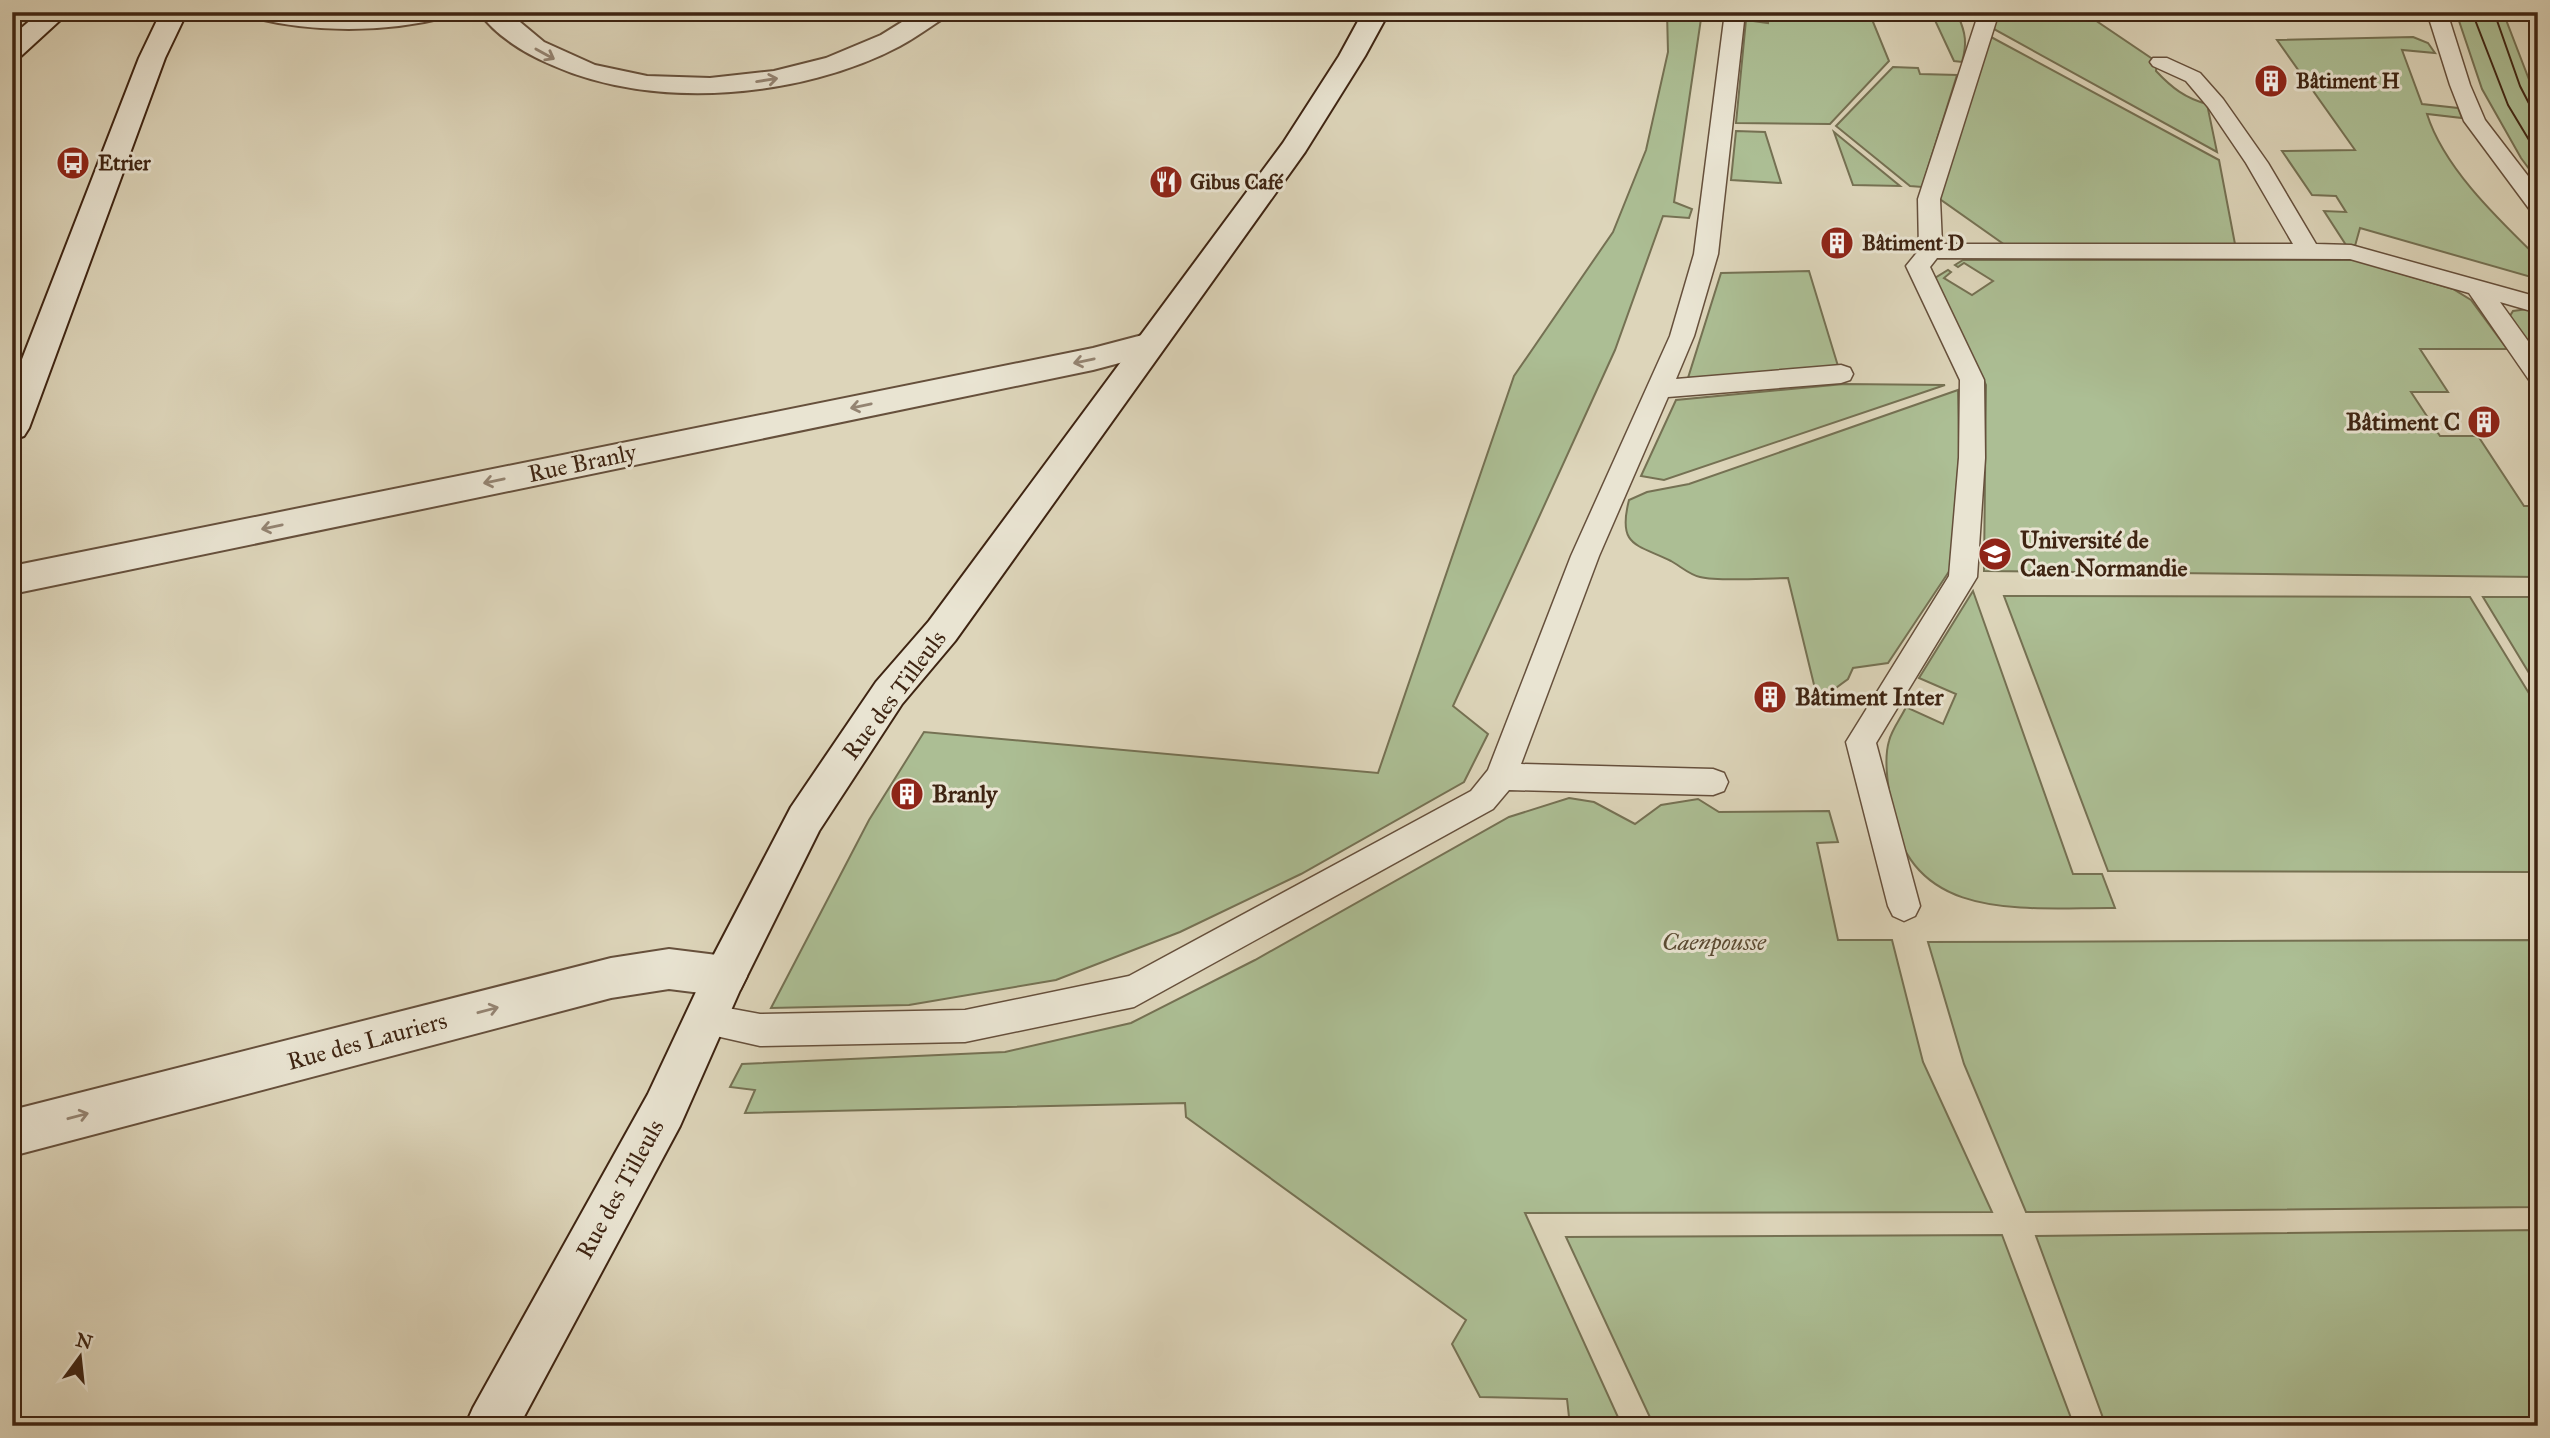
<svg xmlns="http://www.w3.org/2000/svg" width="2550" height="1438" viewBox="0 0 2550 1438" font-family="'IM FELL Great Primer',serif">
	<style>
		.green { fill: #acbe94; stroke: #757153; stroke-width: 2 }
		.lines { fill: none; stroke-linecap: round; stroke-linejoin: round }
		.lane-casing { stroke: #66503c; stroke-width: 3 }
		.street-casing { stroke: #66503c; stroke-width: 4 }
		.secondary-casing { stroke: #3e2412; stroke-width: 4 }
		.lane { fill: #e9e4d2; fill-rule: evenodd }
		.street { fill: #e9e4d2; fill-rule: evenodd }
		.secondary { fill: #e9e4d2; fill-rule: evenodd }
		.tram { stroke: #3e2412; stroke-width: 2 }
		.oneway { stroke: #948472 }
		.labels { text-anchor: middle; stroke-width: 6; stroke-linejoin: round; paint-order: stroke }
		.far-poi-label { font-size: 21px; font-weight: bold; fill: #3e2412; stroke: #e9e4d2; text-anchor: start }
		.poi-label { font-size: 24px; font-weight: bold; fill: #3e2412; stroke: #e9e4d2; text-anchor: start }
		.street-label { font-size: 24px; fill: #3e2412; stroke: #e9e4d2 }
		.park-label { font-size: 24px; font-style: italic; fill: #5a4a32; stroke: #e9e4d2 }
	</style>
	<rect width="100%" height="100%" fill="#ddd5ba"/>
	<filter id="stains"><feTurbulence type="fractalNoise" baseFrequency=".00286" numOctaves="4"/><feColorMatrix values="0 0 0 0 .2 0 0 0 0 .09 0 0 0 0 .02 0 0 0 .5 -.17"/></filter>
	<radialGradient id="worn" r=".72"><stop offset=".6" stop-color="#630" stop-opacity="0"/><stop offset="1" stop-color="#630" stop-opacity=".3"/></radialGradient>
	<!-- green -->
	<g class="green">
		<path d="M1667,12H1702L1674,202L1692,209L1689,218L1663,216L1615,350L1453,706L1488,734L1464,782L1301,874L1180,932L1056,980L909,1005L771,1008L869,820L924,732L1378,773L1514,376L1613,232L1646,150L1668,52Z"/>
		<path d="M1769,12H1869L1889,61L1830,124L1736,123L1746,20L1768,23Z"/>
		<path d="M1997,12H2083L2157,62L2156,71C2172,88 2185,98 2207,104L2217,152L1992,28Z"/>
		<path d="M2456,12H2503L2538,103V181L2521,158L2482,89Z"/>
		<path d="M1932,14L1958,16C1966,33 1967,44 1962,62L1954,61Z"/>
		<path d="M1991,37L2219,160L2235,244L2005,245L1937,197Z"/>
		<path d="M2413,37L2428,43L2435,53L2402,50L2422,104L2458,108L2462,118L2427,114C2444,168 2498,219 2538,258V279L2360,228L2355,246L2346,245L2324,211L2346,212L2336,196L2312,195L2282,151L2355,150L2277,40Z"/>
		<path d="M1893,67L1918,68L1920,74L1957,75L1922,187L1910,186L1836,126Z"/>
		<path d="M1736,131L1765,132L1781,183L1731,180Z"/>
		<path d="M1834,132L1900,186L1853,185Z"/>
		<path d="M1963,260H2355L2453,289L2471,300L2507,349H2420L2448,392H2411L2440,436H2478L2524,506H2538V577L1984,571L1986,385L1935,278L1948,270L1951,272L1944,278L1972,295L1993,281L1964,263L1958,267L1955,265Z"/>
		<path d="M1809,271L1838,366L1688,378L1721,273Z"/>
		<path d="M2528,309L2538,312V344L2529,346L2508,319L2513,311Z"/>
		<path d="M1844,384L1945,385L1664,480L1641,476L1676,400Z"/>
		<path d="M1958,390L1959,457L1950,570L1888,663L1853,668L1848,679L1818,701L1788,578C1765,578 1720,582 1700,577C1690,575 1680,566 1671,561C1637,544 1617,547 1629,500L1647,492L1689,484Z"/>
		<path d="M1973,591L2073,874H2102L2115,908C2029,907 1910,925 1892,810C1889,790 1883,761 1889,741C1892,729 1901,718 1906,707L1943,724L1956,694L1919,678Z"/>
		<path d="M2004,596L2470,597L2538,708V872L2108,871Z"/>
		<path d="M2483,597H2538V673H2529Z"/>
		<path d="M1569,798L1594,802L1635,824L1661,805L1698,799L1719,812L1829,811L1838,842L1817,843L1838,940H1892L1923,1062L1992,1212L1525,1213L1622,1426H1570L1567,1399L1480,1397L1452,1344L1466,1320L1186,1117L1185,1103L745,1113L755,1090L730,1087L742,1064L1005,1052L1131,1023L1255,960L1509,817Z"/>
		<path d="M2538,940V1207L2026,1212L1964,1064L1928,942Z"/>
		<path d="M2538,1230V1426H2106L2036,1236Z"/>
		<path d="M2002,1235L2074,1426H1654L1566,1237Z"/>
	</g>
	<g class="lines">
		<defs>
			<g id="lane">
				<path d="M1725,12H1745L1718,254L1694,336L1676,379L1841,365L1850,368L1853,374L1850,380L1841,383L1668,397L1599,556L1521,764L1713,769L1724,773L1728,782L1724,791L1713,795L1509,790L1493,809L1134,1007L965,1042L760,1046L694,1031L689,1020L694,1009L706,1004L760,1014L965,1010L1129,976L1471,791L1488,770L1571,556L1670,336L1694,254Z"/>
				<path d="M1979,12H1999L1940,199L1942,244H2293L2246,163L2208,107L2186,81L2153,66L2150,62L2153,58H2167L2200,73L2223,99L2268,163L2316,244L2351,245L2538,297V313L2500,302L2538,355V383L2529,380L2469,293L2350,259L1937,258L1930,267L1984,380L1985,458L1977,577L1876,743L1920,906L1915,916L1904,921L1893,916L1888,906L1846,742L1949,576L1959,458L1960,380L1906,266L1919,250L1918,199Z"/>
				<path d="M2427,12H2447L2470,85L2485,120L2538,189V212L2530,210L2464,121L2450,85Z"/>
			</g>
			<g id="street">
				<path d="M246,12H451L447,17C384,33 313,33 250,17Z"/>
				<path d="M479,12H508L544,42L595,65L647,76L710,78L774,71L826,58L881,35L918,12H949L945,17C930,27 915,38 900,46C802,98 654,111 552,65C526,54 496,36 479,12Z"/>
				<path d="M1150,333L1161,336L1166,344L1161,352L1093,370L12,594V566L1093,348Z"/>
				<path d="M669,949L725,956L740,962L747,976L740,990L725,996L669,989L611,998L12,1156V1110L611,958Z"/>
			</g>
			<g id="secondary">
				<path d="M40,12H69L21,56L12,58V36Z"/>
				<path d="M161,12H187L165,58L29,428L24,436L12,440V385L139,58Z"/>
				<path d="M1363,12H1389L1365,56L1305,152L955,641L902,704L819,831L740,990L680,1126L519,1426H465L473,1408L648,1094L710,962L791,807L876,682L929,621L1283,143L1339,56Z"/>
			</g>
		</defs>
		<!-- lane casing -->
		<use href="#lane" class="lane-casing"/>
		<!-- street casing -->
		<use href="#street" class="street-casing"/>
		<!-- secondary casing -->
		<use href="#secondary" class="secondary-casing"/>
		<!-- lane -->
		<use href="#lane" class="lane"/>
		<!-- street -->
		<use href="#street" class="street"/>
		<!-- secondary -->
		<use href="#secondary" class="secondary"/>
		<!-- tram -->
		<g class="tram">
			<path d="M2472,12L2508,105L2538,155"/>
			<path d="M2494,12L2520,86L2538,121"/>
		</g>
	</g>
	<!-- one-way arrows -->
	<defs><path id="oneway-shaft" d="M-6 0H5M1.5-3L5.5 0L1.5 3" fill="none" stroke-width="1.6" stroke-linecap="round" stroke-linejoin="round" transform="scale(1.75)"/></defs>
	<g class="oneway">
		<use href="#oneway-shaft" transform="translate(545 54) rotate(29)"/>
		<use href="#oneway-shaft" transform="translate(767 80) rotate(-9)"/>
		<use href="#oneway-shaft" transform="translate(1084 361) rotate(168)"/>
		<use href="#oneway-shaft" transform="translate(861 406) rotate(168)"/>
		<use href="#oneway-shaft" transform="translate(494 481) rotate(168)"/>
		<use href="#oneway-shaft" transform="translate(272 527) rotate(168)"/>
		<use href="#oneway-shaft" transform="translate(488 1010) rotate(-15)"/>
		<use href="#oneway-shaft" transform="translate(78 1116) rotate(-15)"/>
	</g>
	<!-- icons -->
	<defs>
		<symbol id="building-disc" viewBox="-11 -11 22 22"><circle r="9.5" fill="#8f2418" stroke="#e9e4d2"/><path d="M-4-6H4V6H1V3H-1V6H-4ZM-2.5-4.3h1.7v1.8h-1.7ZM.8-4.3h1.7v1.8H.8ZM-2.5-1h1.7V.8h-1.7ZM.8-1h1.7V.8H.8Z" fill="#fff"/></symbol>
		<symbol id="bus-disc" viewBox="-11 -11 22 22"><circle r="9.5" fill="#8f2418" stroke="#e9e4d2"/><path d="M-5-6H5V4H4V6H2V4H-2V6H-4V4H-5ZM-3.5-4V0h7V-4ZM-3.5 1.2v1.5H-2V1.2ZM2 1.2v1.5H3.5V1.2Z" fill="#fff"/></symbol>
		<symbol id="restaurant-disc" viewBox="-11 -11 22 22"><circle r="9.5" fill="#8f2418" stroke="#e9e4d2"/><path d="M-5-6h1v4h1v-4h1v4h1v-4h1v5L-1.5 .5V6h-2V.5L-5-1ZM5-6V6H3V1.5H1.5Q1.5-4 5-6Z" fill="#fff"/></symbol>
		<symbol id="university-disc" viewBox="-11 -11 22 22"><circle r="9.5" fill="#8f2418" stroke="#e9e4d2"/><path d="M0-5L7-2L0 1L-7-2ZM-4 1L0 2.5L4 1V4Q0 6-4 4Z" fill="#fff"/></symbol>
	</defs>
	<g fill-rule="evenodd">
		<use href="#building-disc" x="2252" y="62" width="38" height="38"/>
		<use href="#bus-disc" x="54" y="144" width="38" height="38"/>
		<use href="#restaurant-disc" x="1147" y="163" width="38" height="38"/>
		<use href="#building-disc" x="1818" y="224" width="38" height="38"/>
		<use href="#building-disc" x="2465" y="403" width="38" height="38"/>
		<use href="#university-disc" x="1976" y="535" width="38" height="38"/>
		<use href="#building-disc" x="1751" y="678" width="38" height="38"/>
		<use href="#building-disc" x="888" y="775" width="38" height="38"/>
	</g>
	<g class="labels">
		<!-- far-poi labels -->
		<g class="far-poi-label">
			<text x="2296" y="88">Bâtiment H</text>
			<text x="98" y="170">Etrier</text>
			<text x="1190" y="189">Gibus Café</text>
			<text x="1862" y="250">Bâtiment D</text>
		</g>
		<!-- poi labels -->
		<g class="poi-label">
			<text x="2460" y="430" text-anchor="end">Bâtiment C</text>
			<text x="2020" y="548">Université de<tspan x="2020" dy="28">Caen Normandie</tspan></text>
			<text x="1795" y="705">Bâtiment Inter</text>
			<text x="932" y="802">Branly</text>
		</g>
		<!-- street labels -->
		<g class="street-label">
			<text transform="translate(582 463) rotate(-12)" y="8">Rue Branly</text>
			<text transform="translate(894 695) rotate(-53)" y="8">Rue des Tilleuls</text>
			<text transform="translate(367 1041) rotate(-15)" y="8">Rue des Lauriers</text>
			<text transform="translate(620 1189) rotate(-61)" y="8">Rue des Tilleuls</text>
		</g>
		<!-- park labels -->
		<g class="park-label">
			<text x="1714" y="950">Caenpousse</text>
		</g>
	</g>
	<!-- margin -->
	<rect width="2550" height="1438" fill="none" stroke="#ddd5ba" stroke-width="42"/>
	<rect x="14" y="14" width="2522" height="1410" fill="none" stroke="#3e2412" stroke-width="3.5"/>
	<rect x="21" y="21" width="2508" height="1396" fill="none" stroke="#3e2412" stroke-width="2"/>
	<!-- north arrow -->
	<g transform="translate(80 1357) rotate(15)" stroke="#e9e4d2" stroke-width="5" paint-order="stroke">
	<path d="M0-5L12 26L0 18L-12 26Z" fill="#3e2412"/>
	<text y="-10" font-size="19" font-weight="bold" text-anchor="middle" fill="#3e2412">N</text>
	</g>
	<rect width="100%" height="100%" filter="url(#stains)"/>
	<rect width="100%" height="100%" fill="url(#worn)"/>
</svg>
